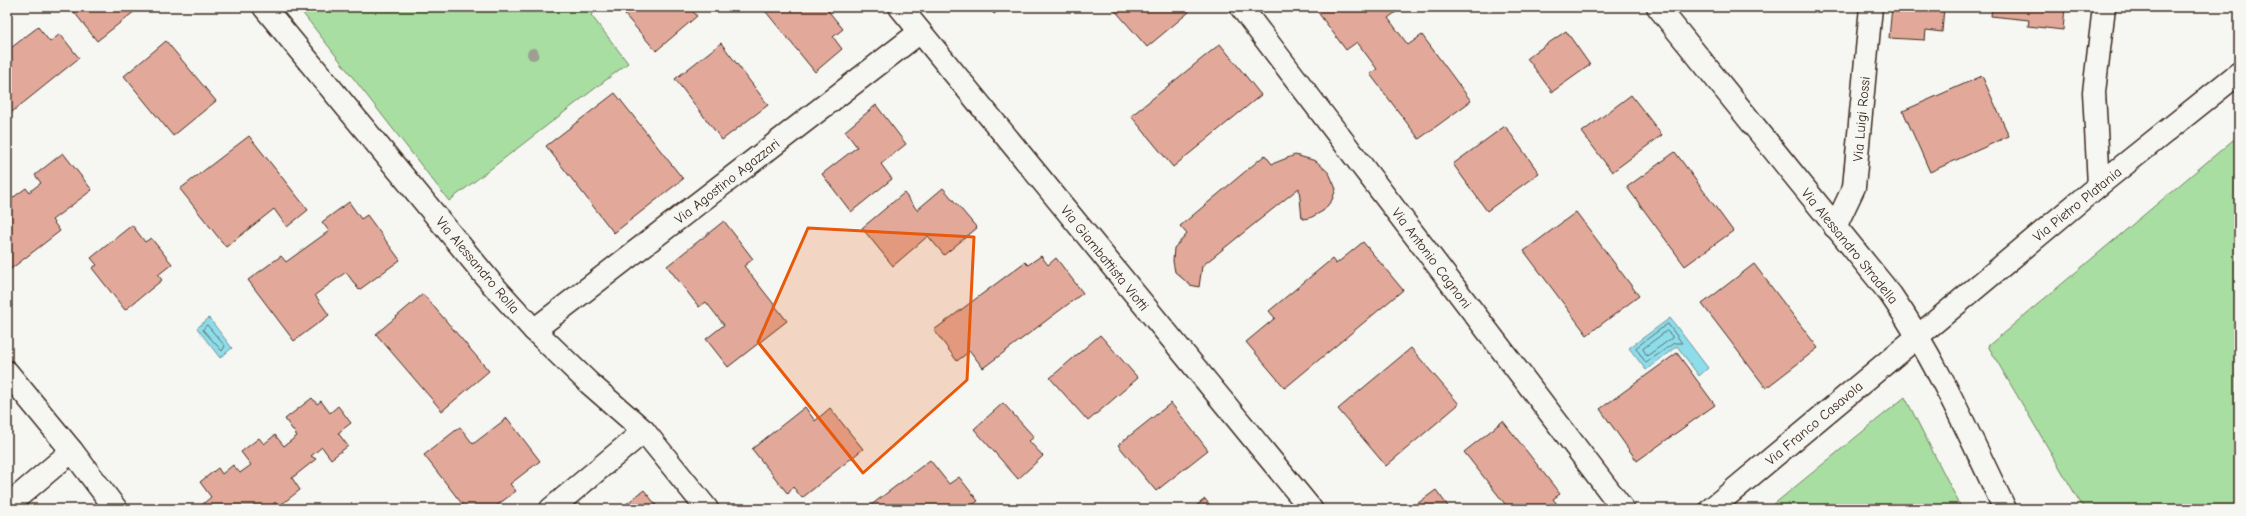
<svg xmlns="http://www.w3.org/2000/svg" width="2246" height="516" viewBox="0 0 2246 516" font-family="'Comic Neue',sans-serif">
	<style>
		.green { fill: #a8dea1; stroke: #728460 }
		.water { fill: #8dddea; stroke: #6c9598 }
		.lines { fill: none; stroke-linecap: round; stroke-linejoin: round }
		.shore { stroke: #5c7270; stroke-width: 1 }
		.building { fill: #e2a99b; stroke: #3b2a1e }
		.minor-casing { stroke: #3b2a1e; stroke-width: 25 }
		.minor { stroke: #f6f6f2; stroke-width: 22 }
		.tree { fill: #9e9f90 }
		.marked { fill: #e8590c; fill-opacity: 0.2; stroke: #e8590c; stroke-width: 3; stroke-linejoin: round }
		.labels { text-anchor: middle; stroke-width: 4; stroke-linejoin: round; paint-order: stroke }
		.street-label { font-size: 14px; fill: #3b2a1e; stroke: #f6f6f2 }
	</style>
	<rect width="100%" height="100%" fill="#f6f6f2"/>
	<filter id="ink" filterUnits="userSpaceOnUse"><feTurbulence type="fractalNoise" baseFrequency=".025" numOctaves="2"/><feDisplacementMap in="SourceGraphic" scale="8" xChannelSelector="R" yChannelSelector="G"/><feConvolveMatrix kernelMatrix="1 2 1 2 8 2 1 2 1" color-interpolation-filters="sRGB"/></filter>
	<g filter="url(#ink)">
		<!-- green -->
		<g class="green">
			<path d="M298,7H600L591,15L628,63L449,201Z"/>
			<path d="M2239,135V509H2084L1988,346Z"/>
			<path d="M1905,397L1962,509H1768Z"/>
		</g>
		<!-- water -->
		<g class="water">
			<path d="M209,318L232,348L220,358L197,328Z"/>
			<path d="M1670,318L1708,368L1699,376L1677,346L1646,370L1629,348Z"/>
		</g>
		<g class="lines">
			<!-- shore -->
			<g class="shore">
				<path d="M1668,324L1682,343H1674L1646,363L1636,348Z"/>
				<path d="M207,325L225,346L222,351L203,330Z"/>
				<path d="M1667,331L1672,336V338L1647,356L1643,349Z"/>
			</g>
		</g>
		<!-- building -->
		<g class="building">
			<path d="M70,7H140L97,41Z"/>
			<path d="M635,7H689L697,16L656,51L625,15Z"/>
			<path d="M762,7H825L843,29L833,37L842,49L815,72Z"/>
			<path d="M988,7H1003L994,14Z"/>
			<path d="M1112,7H1185L1189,12L1147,47Z"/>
			<path d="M1314,7H1398L1400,9L1388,18L1408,45L1422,35L1471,101L1419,139L1370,74L1377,69L1357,42L1346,50Z"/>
			<path d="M1892,7H1944L1942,32L1926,30L1925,40L1889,38Z"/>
			<path d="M1992,7H2065L2063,30L2028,26L2029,20L1991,16Z"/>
			<path d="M38,27L50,42L60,34L79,58L7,116V51Z"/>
			<path d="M1566,31L1590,65L1552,92L1527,58Z"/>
			<path d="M166,41L216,101L173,136L124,76Z"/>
			<path d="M721,43L768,105L722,140L675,79Z"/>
			<path d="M1220,44L1261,95L1173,167L1131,116Z"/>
			<path d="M1982,76L2009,136L1930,172L1903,111Z"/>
			<path d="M615,93L683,179L614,233L546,146Z"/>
			<path d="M1631,95L1662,135L1612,172L1582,132Z"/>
			<path d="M876,105L906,144L881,164L892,179L851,212L822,174L857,147L845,131Z"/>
			<path d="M1505,126L1539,173L1487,211L1453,164Z"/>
			<path d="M249,136L308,210L287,227L274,209L226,247L180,189Z"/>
			<path d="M1675,152L1733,231L1685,266L1627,187Z"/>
			<path d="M63,153L92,190L52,220L60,231L7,272V202L26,188L29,192L41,183L35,175Z"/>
			<path d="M1265,155L1272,164L1295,155L1316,161L1329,173L1336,189L1332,200L1323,211L1310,218L1302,219L1299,188L1202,266L1199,287L1190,285L1175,272L1173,261L1174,248L1187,234L1180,226Z"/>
			<path d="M943,188L977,228L944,255L928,236L893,266L862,228L904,193L917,210Z"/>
			<path d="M349,202L361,219L367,215L400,260L359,290L346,272L315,295L329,315L294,341L248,280L281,256L286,262L329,231L322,222Z"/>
			<path d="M1576,212L1639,296L1587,335L1524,251Z"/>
			<path d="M724,221L753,259L744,266L787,321L728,367L706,339L724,325L706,302L699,307L667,266Z"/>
			<path d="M132,225L145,242L151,238L172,264L158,275L162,280L125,310L92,268L97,265L91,258Z"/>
			<path d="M1363,242L1403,290L1285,388L1246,342L1275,318L1269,311L1332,259L1336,264Z"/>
			<path d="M1041,256L1048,265L1056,258L1083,293L983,368L970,351L957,361L934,330L1025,262L1028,265Z"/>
			<path d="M1754,264L1818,348L1766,388L1702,304Z"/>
			<path d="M423,294L489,371L442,411L376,334Z"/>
			<path d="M1100,335L1138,378L1088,421L1050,378Z"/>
			<path d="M1411,348L1459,404L1386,466L1338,409Z"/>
			<path d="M1677,353L1715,405L1637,461L1600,409Z"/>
			<path d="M312,398L317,404L321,401L330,413L338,406L351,423L338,433L348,446L331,459L322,447L311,456L316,459L292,478L300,490L278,507L275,502L269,509H197L211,497L200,482L218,468L222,474L233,465L240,473L251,465L241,452L259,438L264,444L275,435L284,446L297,436L285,419Z"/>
			<path d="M1003,403L1034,437L1029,441L1043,456L1018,479L974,429Z"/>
			<path d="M1171,403L1208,450L1156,491L1118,445Z"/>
			<path d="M805,407L815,421L830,408L863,449L802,498L793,487L788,494L752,449Z"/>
			<path d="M507,418L540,461L510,484L516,491L492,509H466L424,455L460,427L473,444Z"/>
			<path d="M1503,421L1560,494L1553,499L1561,509H1509L1464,452Z"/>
			<path d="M930,460L949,484L959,477L978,501L967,509H866Z"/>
			<path d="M644,490L659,509H620Z"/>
			<path d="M1436,490L1450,509H1410Z"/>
			<path d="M1205,499L1213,509H1192Z"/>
		</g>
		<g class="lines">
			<defs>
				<g id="minor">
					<path d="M264,7L492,284L534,330L589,383L644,431L707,509"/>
					<path d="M900,7L1311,509"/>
					<path d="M1241,7L1623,509"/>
					<path d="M1658,7L1891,295C1937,361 1970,437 2005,509"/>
					<path d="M2099,185L2094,92L2104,7"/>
					<path d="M1835,227L1854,187L1871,7"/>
					<path d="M534,330L920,32"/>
					<path d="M7,372L72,451L116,509"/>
					<path d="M7,506L72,451"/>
					<path d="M551,509L644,431"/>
					<path d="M1711,509L2099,185L2239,73"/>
				</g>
			</defs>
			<!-- minor casing -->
			<use href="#minor" class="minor-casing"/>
			<!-- minor -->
			<use href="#minor" class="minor"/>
		</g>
		<!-- trees -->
		<circle class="tree" cx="533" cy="54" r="6"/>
	</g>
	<!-- marked area -->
	<path class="marked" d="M808,228L974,237L967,380L863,473L758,342Z"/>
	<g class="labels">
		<!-- street labels -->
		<g class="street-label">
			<text transform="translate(1861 119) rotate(-85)" y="5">Via Luigi Rossi</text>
			<text transform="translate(727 181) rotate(-38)" y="5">Via Agostino Agazzari</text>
			<text transform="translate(2077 204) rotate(-39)" y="5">Via Pietro Platania</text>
			<text transform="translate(1850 246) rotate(51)" y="5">Via Alessandro Stradella</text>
			<text transform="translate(1105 258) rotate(51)" y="5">Via Giambattista Viotti</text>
			<text transform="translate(1432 258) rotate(53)" y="5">Via Antonio Cagnoni</text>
			<text transform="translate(478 265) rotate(50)" y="5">Via Alessandro Rolla</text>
			<text transform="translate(1814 423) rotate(-40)" y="5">Via Franco Casavola</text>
		</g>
	</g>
	<!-- margin -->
	<rect width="2246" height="516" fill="none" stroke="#f6f6f2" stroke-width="24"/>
	<rect x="12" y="12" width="2222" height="492" fill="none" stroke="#3b2a1e" stroke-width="1.5" filter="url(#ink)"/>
</svg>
